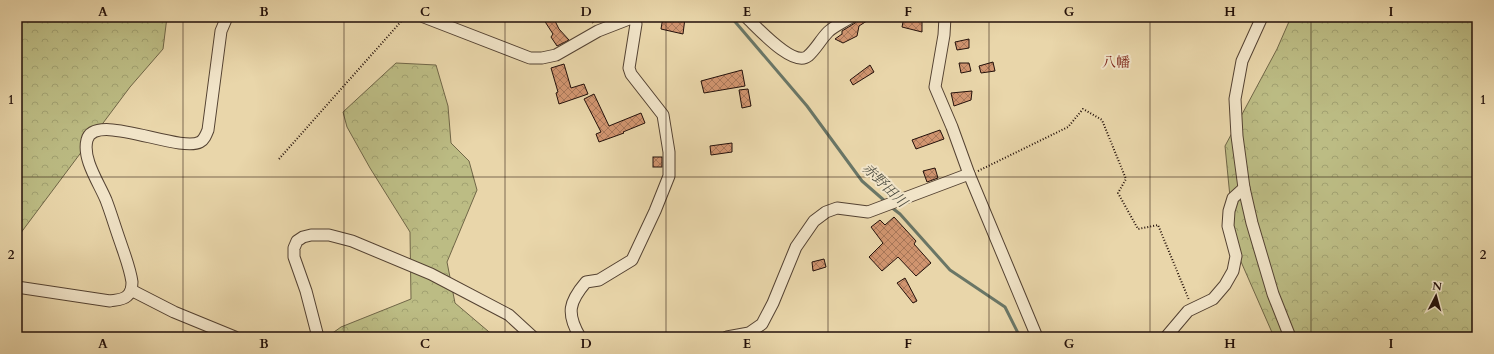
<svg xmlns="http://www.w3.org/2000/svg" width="1494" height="354" viewBox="0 0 1494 354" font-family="Cardo,'Noto Serif JP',serif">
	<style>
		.forest { fill: url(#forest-crowns); stroke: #706647 }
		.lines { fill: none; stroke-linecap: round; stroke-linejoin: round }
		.stream { stroke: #6a7666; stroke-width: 3 }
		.building { fill: url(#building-cross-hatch); stroke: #23100a }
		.minor-casing { stroke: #544232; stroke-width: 13 }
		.path { stroke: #23100a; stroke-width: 2; stroke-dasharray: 1 2; stroke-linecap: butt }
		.minor { stroke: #f1e4c8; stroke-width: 11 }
		.grid { fill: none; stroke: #23100a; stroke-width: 1; stroke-opacity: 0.55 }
		.labels { text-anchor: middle; stroke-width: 4; stroke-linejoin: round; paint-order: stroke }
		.neighbourhood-label { font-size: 14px; fill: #7a1f14; stroke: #f1e4c8 }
		.water-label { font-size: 14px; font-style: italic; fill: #4c4c40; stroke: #f1e4c8 }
		.neatline { fill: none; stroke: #23100a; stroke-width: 1.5 }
		.grid-label { font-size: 13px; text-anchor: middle; font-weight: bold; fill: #23100a }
	</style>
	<defs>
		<pattern id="forest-crowns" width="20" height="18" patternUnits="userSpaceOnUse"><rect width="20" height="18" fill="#bcbc84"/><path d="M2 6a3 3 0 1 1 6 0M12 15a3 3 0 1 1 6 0" fill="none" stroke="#a1a171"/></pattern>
		<pattern id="building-cross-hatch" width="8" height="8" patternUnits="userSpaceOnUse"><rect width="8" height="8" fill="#d19570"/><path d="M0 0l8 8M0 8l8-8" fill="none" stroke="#a9785a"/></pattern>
	</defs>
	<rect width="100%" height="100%" fill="#e9d6aa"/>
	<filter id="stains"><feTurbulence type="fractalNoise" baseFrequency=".005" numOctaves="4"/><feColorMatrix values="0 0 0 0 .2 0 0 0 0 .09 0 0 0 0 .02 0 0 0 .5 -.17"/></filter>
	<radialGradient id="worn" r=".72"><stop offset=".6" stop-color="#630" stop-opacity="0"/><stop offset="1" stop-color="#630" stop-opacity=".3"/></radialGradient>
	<!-- forest -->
	<g class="forest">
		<path d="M17,17H167L163,49L130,87L17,238Z"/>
		<path d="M1291,17H1477V337H1274L1235,248L1225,146L1277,49Z"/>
		<path d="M396,63L436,65L448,106L451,143L469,161L477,190L447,262L455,303L495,337H327L341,327L411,299L410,232L370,168L347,127L343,112Z"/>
	</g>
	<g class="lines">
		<!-- stream -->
		<g class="stream">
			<path d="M731,17L807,106L862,181L886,202"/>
			<path d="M891,207L900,214L950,270L1005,307L1020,337"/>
		</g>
	</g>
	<!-- building -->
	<g class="building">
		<path d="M542,17H553L559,29L569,40L557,46L551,37L553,34Z"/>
		<path d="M663,17L685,18L683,34L661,29Z"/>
		<path d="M858,17H873L859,26L857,36L843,43L835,39L842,34V31L855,23Z"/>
		<path d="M904,17L922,19V32L902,27Z"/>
		<path d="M969,39V48L957,50L955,42Z"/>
		<path d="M993,62L995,71L981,73L979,66Z"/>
		<path d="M959,63H969L971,71L961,73Z"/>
		<path d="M564,64L571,88L584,84L588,94L559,104L556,93L558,92L551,68Z"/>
		<path d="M870,65L874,72L853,85L850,80Z"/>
		<path d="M742,70L745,86L704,93L701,81Z"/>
		<path d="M748,89L751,106L742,108L739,90Z"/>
		<path d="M972,91L971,100L954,106L951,93Z"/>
		<path d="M594,94L609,126L641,113L645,123L623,132L624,133L599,142L596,134L601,132L584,99Z"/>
		<path d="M940,130L944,139L916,149L912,140Z"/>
		<path d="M732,143V152L711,155L710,146Z"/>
		<rect x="653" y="157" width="9" height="10"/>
		<path d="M935,168L938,178L927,182L923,171Z"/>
		<path d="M894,217L916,241L914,244L931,263L916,276L898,257L882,271L869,257L883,243L871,227L880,220L885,225Z"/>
		<path d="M824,259L826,267L813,271L812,262Z"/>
		<path d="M905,278L917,301L913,303L897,283Z"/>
	</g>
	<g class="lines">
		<defs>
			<g id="minor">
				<path d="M424,17L530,58H542L556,55L598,31L634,17"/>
				<path d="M746,17C757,27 793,68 808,56C816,49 821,39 828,32C834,26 844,22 851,17"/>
				<path d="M945,17L944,35L935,87L952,127L969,174L1037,337"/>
				<path d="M1262,17L1242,61L1235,99L1237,136L1244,188L1252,223L1273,294L1290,337"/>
				<path d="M17,287L110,301C115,300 123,300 127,296C131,293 132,286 132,282C130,268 124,253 120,241C115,227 111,213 106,200C99,183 82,159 87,140C94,111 179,153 200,142C204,140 206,135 208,130L221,31L227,17"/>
				<path d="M131,290L174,312L235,337"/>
				<path d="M318,337L306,291L294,257V248L297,241L303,237L311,235H329L352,241L431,274L509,315L533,337"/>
				<path d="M580,337C566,313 569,302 586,282L599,280L632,260L655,211L669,176V152L663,115L631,74L629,68L636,24L633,17"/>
				<path d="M727,337L749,333L762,324L773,303L796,247L814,221L826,212L837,208L868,212L969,174"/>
				<path d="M1166,337L1188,311L1213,299L1225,285L1233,271L1236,256L1228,226L1229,211L1233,198L1244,188"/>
			</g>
		</defs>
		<!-- minor casing -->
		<use href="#minor" class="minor-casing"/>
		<!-- path -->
		<g class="path">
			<path d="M590,17L593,23"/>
			<path d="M279,159L405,17"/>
			<path d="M978,171L1068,127L1083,109L1102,120L1126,179L1118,193L1138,229L1158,225L1189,300"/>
		</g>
		<!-- minor -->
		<use href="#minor" class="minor"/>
	</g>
	<!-- grid -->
	<path class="grid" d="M183,17V337M344,17V337M505,17V337M666,17V337M828,17V337M989,17V337M1150,17V337M1311,17V337M17,177H1477"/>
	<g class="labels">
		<!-- neighbourhood labels -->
		<g class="neighbourhood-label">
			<text x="1116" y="67">八幡</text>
		</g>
		<!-- water labels -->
		<g class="water-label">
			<text transform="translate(885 185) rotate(44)" y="5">赤野田川</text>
		</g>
	</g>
	<!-- margin -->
	<rect width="1494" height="354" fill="none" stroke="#e9d6aa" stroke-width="44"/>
	<!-- north arrow -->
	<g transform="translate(1436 296) rotate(6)" stroke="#f1e4c8" stroke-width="3" paint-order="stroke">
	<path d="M0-3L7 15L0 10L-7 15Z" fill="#23100a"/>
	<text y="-6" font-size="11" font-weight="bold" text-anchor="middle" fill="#23100a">N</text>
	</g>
	<rect x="22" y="22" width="1450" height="310" class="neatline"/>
	<g class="grid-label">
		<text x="103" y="16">A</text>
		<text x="264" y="16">B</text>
		<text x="425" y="16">C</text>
		<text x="586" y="16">D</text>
		<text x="747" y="16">E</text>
		<text x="908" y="16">F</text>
		<text x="1069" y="16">G</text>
		<text x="1230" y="16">H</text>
		<text x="1391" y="16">I</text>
		<text x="11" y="104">1</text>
		<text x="1483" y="104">1</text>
		<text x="11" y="259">2</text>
		<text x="1483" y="259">2</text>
		<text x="103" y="348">A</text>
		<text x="264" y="348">B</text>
		<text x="425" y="348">C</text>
		<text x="586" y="348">D</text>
		<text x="747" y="348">E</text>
		<text x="908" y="348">F</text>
		<text x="1069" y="348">G</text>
		<text x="1230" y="348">H</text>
		<text x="1391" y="348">I</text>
	</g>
	<rect width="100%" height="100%" filter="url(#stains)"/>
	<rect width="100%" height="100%" fill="url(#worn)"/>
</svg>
